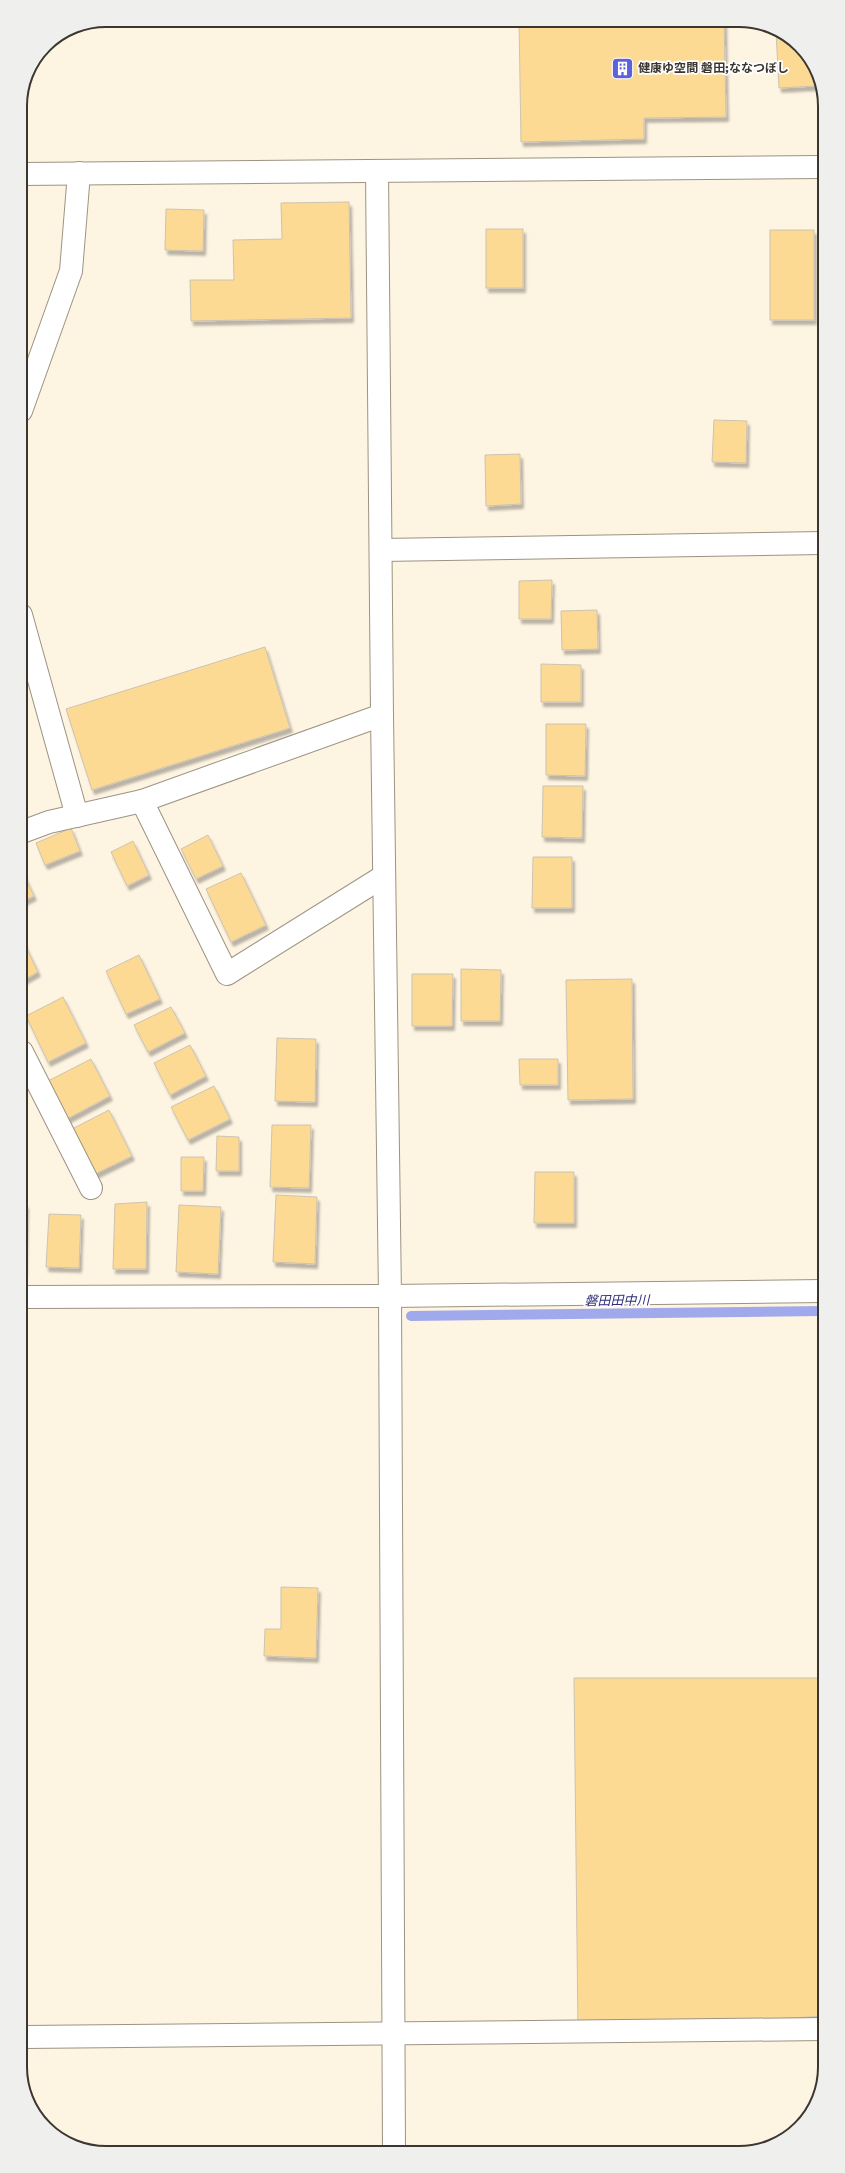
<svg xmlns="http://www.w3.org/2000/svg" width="845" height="2173" viewBox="0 0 845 2173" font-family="'Roboto Serif','Noto Sans JP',serif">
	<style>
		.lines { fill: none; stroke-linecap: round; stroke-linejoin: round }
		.stream { stroke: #a0a9eb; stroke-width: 10 }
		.building { fill: #fdda94; stroke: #ccc3b1; filter: url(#shadow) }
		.minor-casing { stroke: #9c9382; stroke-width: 24 }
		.minor { stroke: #fff; stroke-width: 22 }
		.labels { text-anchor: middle; stroke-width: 3.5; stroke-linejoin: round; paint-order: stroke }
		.poi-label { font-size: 12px; font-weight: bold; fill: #3b3730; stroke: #fff; text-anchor: start }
		.water-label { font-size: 13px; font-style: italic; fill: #2e2e7a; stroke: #fff }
		.rim { fill: none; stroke: #3b3730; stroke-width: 2 }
	</style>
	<defs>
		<filter id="shadow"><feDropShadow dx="2.5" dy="4.5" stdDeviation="1" flood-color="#0004"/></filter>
	</defs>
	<rect width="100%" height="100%" fill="#fef4e2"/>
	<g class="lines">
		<!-- stream -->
		<path class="stream" d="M411,1316L823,1311"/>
	</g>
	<!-- building -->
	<g class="building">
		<path d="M519,20H724L726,117L644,118V139L521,142Z"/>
		<path d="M776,32L791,38L815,70V86L779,88Z"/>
		<path d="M349,202L351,318L191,321L190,280H234L233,240L282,239L281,203Z"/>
		<path d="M166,209L204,210L203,251L165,250Z"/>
		<rect x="486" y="229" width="37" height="59"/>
		<rect x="770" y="230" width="44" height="90"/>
		<path d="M714,420L747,421L746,463L712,462Z"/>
		<path d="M520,454L521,504L486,506L485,455Z"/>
		<path d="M552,580L551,619H519V581Z"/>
		<path d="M597,610L598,649L562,650L561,611Z"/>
		<path d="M265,647L290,728L92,790L66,709Z"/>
		<path d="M541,664L581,665V702H541Z"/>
		<path d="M546,724H586L585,776L546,775Z"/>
		<path d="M543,786H583L582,838L542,837Z"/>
		<path d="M71,828L80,851L45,865L36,843Z"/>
		<path d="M208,835L223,866L196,879L181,849Z"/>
		<path d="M133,841L149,875L127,886L111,852Z"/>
		<path d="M533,857H572V908H532Z"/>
		<path d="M22,871L34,896L22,902Z"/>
		<path d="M241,873L266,925L231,942L206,889Z"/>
		<path d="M22,939L38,972L22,981Z"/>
		<path d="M139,955L160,999L126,1014L106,971Z"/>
		<path d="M461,969L501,970L500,1021H461Z"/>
		<path d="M412,974H453L452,1026H412Z"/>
		<path d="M632,979L633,1099L568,1100L566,980Z"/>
		<path d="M63,997L86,1043L48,1062L26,1016Z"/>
		<path d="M171,1007L185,1033L148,1052L134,1025Z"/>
		<path d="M277,1038L316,1039L315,1102L275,1101Z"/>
		<path d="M190,1045L206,1076L170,1095L154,1063Z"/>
		<path d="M91,1059L110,1096L65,1120L46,1082Z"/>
		<path d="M519,1059H558V1085H520Z"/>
		<path d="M214,1086L230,1119L188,1140L171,1107Z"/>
		<path d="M109,1110L132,1156L95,1174L72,1129Z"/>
		<path d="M272,1125H311L309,1188L270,1187Z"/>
		<path d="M217,1136L239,1137V1171H216Z"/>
		<path d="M181,1157H204L203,1191H181Z"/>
		<path d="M535,1172H574V1223H534Z"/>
		<path d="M276,1195L317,1197L315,1264L273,1262Z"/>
		<path d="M147,1202L146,1269H113L115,1204Z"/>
		<path d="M23,1204H26L24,1272H23Z"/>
		<path d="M179,1205L221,1207L218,1274L176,1272Z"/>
		<path d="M49,1214L81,1215L79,1268L46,1267Z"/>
		<path d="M281,1587L318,1588L316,1658L264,1656L265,1629H281Z"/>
		<path d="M574,1678H824L825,2016L578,2031Z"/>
	</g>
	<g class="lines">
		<defs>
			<g id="minor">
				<path d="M377,171L382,715L390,1296L394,2151"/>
				<path d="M20,174L821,167"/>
				<path d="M21,411L71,271L79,173"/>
				<path d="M381,550L822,543"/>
				<path d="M21,615L77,816"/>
				<path d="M142,801L227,974L384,876"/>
				<path d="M22,832L49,822L142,801L382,715"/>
				<path d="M22,1052L91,1188"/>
				<path d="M23,1297L390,1296L823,1291"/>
				<path d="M24,2037L825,2029"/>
			</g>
		</defs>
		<!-- minor casing -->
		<use href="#minor" class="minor-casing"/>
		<!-- minor -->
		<use href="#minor" class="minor"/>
	</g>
	<!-- icons -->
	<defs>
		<symbol id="building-square" viewBox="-11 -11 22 22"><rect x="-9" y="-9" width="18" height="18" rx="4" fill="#5e62da" stroke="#fff"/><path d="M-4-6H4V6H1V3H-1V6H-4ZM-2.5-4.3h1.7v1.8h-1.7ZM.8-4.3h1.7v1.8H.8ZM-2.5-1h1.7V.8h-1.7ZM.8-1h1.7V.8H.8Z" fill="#fff"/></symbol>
	</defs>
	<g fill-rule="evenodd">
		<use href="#building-square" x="610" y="56" width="25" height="25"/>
	</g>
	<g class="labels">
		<!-- poi labels -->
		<g class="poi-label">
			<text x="638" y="72">健康ゆ空間 磐田;ななつぼし</text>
		</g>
		<!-- water labels -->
		<g class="water-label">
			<text transform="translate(617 1300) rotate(-1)" y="5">磐田田中川</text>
		</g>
	</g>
	<!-- crop -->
	<path d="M0 0H845V2173H0ZM106 27H739A79 79 0 0 1 818 106V2067A79 79 0 0 1 739 2146H106A79 79 0 0 1 27 2067V106A79 79 0 0 1 106 27Z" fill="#efefee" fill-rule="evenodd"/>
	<path class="rim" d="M106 27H739A79 79 0 0 1 818 106V2067A79 79 0 0 1 739 2146H106A79 79 0 0 1 27 2067V106A79 79 0 0 1 106 27Z"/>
</svg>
